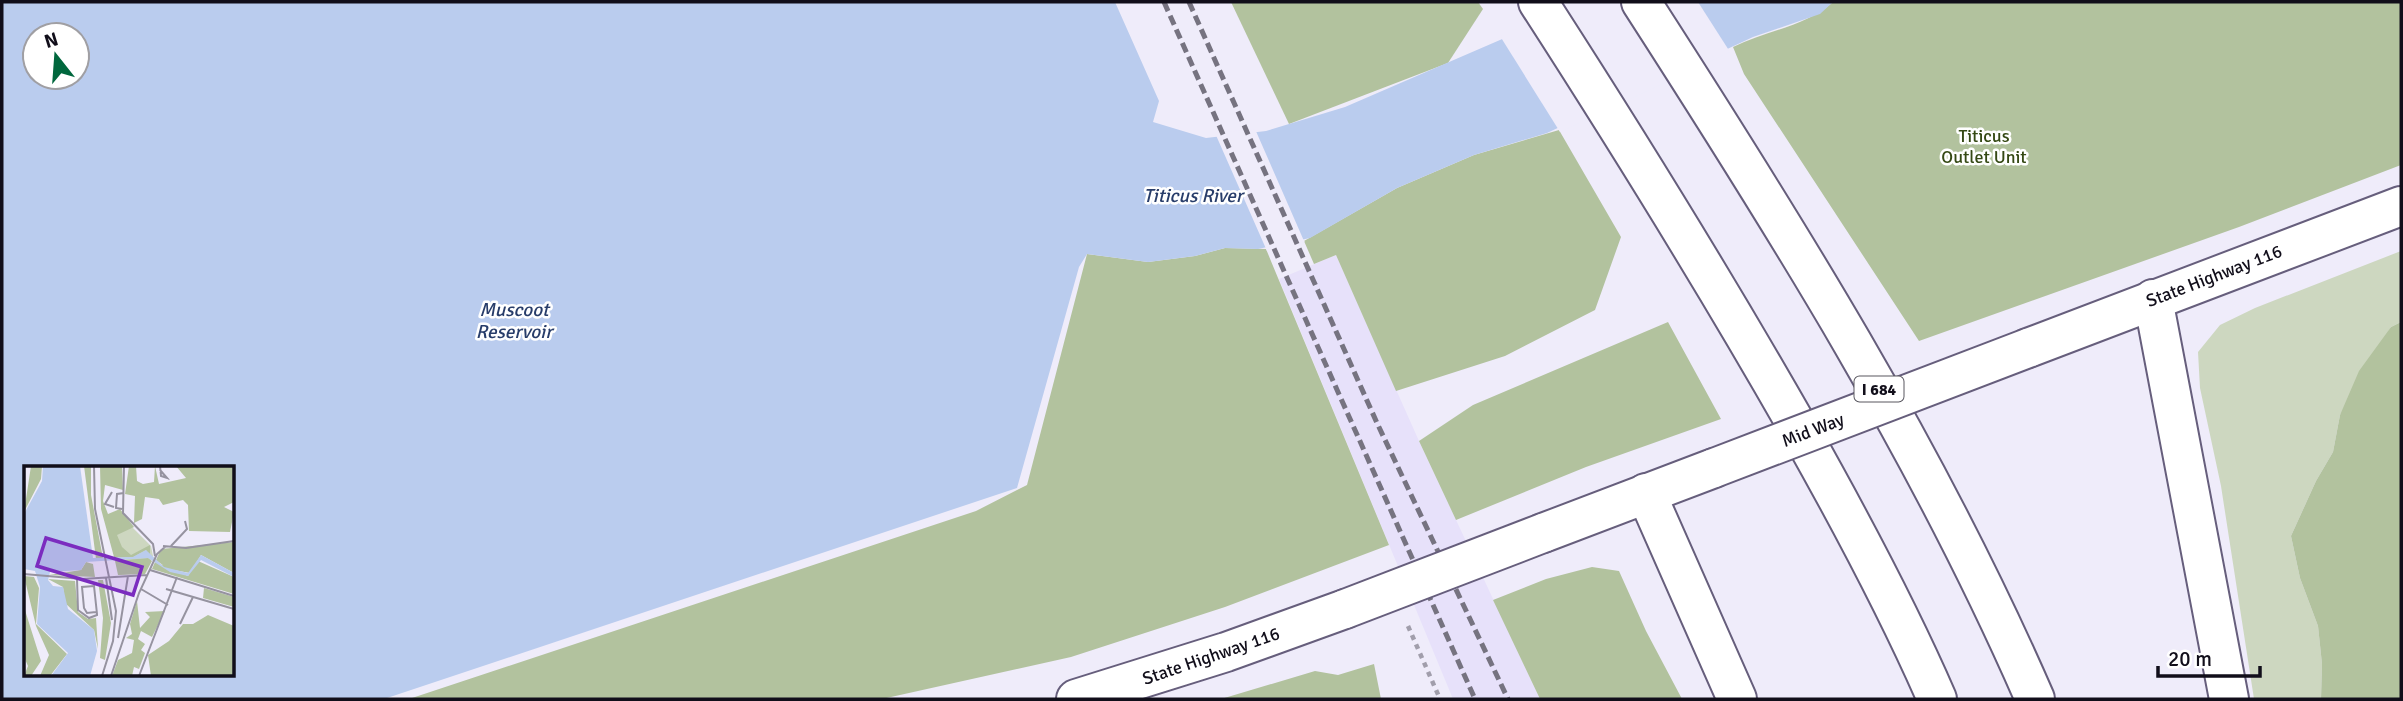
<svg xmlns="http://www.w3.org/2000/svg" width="2403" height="701" viewBox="0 0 2403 701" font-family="Signika,sans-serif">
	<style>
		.built { fill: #e7e1fa }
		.green { fill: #cdd7c0 }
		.forest { fill: #b2c29e }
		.water { fill: #baccee; fill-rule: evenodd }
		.pier { fill: #efecfa }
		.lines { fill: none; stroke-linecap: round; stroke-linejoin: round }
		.secondary-casing { stroke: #665e7c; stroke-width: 42 }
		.highway-casing { stroke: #665e7c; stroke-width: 42 }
		.path { stroke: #a19eab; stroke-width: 4.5; stroke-dasharray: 5 5; stroke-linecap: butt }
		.secondary { stroke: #fff; stroke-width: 38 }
		.highway { stroke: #fff; stroke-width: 38 }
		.rail { stroke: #767380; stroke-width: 5; stroke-dasharray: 10 5; stroke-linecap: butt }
		.secondary-bridge-casing { stroke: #665e7c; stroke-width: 42; stroke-linecap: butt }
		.secondary-bridge { stroke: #fff; stroke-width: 38 }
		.labels { text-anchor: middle; stroke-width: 5; stroke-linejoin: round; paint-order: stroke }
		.shield { fill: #fff; stroke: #58565f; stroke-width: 2 }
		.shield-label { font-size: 16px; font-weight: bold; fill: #110e1a }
		.park-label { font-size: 18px; fill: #354914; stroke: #fff }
		.street-label { font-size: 18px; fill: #110e1a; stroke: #fff }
		.water-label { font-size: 19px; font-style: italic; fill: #283d6a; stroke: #fff }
		.inset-road { fill: none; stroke: #9693a0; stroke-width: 2 }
		.view { fill: #7b2cbf; fill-opacity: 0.15; stroke: #7b2cbf; stroke-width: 3.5 }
		.inset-edge { fill: none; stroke: #110e1a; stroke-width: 3.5 }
	</style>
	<rect width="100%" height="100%" fill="#efecfa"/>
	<!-- built -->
	<path class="built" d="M1336,255L1419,441L1540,699H1453L1279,279Z"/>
	<!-- green -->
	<path class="green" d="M2401,251V322L2391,327L2340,415L2333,452L2316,481L2291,536L2300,578L2318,626L2322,664L2321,699H2254L2221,486L2200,388L2198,352L2220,325L2255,308Z"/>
	<!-- forest -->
	<g class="forest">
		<path d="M1231,2H1478L1483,9L1448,63L1289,124Z"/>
		<path d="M1833,2H2401V165L2239,227L1919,341L1744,74L1733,47C1765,31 1807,26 1833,2Z"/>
		<path d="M1559,130L1621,237L1595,310L1505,356L1396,391L1336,255L1314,264L1304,241L1397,188L1474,155Z"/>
		<path d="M1225,248L1266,249L1389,545L1225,607L1071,657L882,699H409L976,511L1027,485L1087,254L1148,262L1195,256Z"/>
		<path d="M1668,322L1721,419L1586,467L1456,520L1419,441L1473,405Z"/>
		<path d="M2401,322V699H2321L2322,664L2318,626L2300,578L2291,536L2316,481L2333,452L2340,415L2359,371L2391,327Z"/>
		<path d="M1592,567L1619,571L1646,631L1682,699H1540L1493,600L1546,579Z"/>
		<path d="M1374,664L1381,699H1221L1315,671L1338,675Z"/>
	</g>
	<!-- water -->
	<path class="water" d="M2,2H1115L1159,101L1153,122L1206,138L1266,131L1345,107L1588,2H1833L1820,14L1753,37L1547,133L1474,155L1397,188L1310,238L1258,249L1225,248L1195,256L1148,262L1087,254L1079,267L1017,488L384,699H2ZM35,35H77V77H35ZM26,468H233V675H26Z"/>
	<!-- pier -->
	<g class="pier">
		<path d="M1579,2H1698L1730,52L1560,132L1500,36Z"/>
		<path d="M1255,129L1304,241L1305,242L1267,251L1215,133Z"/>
	</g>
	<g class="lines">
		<defs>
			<g id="secondary">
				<path d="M2028,348L2401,206"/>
				<path d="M1543,533L1714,468"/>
				<path d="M1076,699L1226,652L1345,609"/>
			</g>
			<g id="highway">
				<path d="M1538,2C1629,143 1717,285 1800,431C1849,518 1897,607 1937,699"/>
				<path d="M1641,2C1786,227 1928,453 2035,699"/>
				<path d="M2153,299L2229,699"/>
				<path d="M1646,493L1737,699"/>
			</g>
		</defs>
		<!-- secondary casing -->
		<use href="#secondary" class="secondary-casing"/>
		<!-- highway casing -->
		<use href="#highway" class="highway-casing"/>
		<!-- path -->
		<path class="path" d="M1408,626L1440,699"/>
		<!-- secondary -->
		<use href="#secondary" class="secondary"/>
		<!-- highway -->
		<use href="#highway" class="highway"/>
		<!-- rail -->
		<g class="rail">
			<path d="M1164,2L1475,699"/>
			<path d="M1189,2L1377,423L1508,699"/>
		</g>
		<defs>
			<g id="secondary-bridge">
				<path d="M1714,468L2028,348"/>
				<path d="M1345,609L1543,533"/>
			</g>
		</defs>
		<!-- secondary-bridge casing -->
		<use href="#secondary-bridge" class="secondary-bridge-casing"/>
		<!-- secondary-bridge -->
		<use href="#secondary-bridge" class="secondary-bridge"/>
	</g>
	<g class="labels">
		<!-- shield labels -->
		<rect class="shield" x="1854.5" y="376.5" width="49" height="25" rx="5"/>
		<g class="shield-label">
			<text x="1879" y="395">I 684</text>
		</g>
		<!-- park labels -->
		<g class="park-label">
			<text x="1984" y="142">Titicus<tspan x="1984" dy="21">Outlet Unit</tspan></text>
		</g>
		<!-- street labels -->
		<g class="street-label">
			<text transform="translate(2214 276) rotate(-21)" y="6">State Highway 116</text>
			<text transform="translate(1813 430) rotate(-21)" y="6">Mid Way</text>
			<text transform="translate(1211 656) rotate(-19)" y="6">State Highway 116</text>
		</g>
		<!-- water labels -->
		<g class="water-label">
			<text x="1193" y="202">Titicus River</text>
			<text x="514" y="316">Muscoot<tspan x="514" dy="22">Reservoir</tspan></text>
		</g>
	</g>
	<!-- overview -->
	<g transform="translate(24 466)">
		<rect width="210" height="210" fill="#efecfa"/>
		<path d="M102,55L127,80L129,90L121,106L95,109L83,56Z" fill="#cdd7c0"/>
		<path d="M7,0H18L17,13L0,46ZM60,0H67V29L79,92L72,93ZM76,0H98L99,24L81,19L79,35L84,48L96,43L110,61L93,69L98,81L107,89L126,79V91L122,84L109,91H90L77,43ZM105,0H112L113,15L119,18L130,16L131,0L135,18L162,12L152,0H210V36L200,41L210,46L206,66L165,65L164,39L159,34L139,39L135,33L121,31L118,53L110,57L111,30L101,28ZM210,76V107L177,89L166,107L144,103L132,94L137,83ZM124,92L128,95L121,108L94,109L91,95ZM174,95L210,111V128L128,103L131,96L164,110ZM62,96L69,98L71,111L25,109L57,104ZM0,110L10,111L15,122L12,158L43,188L26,210H16L25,189L12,160ZM24,113L51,115L54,146L64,153L72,152L74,183L70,164L41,137L39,121ZM74,114H79L87,157L81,194L76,192L79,152ZM180,122L210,131V141L179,132ZM113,135L116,162L126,151L121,146L141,145L128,171L117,165L114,173L121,178L117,184L121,187L115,203L110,201L108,210H88L94,194L108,187L110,174L102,172L108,168L106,158ZM0,141L17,195L7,210H0L4,200L0,191ZM184,149L210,160V210H127L124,189L145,175L159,158H169Z" fill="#b2c29e"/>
		<path d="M19,0H56L69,92L109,91L122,84L140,101L164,107L177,89L210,107V111L177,94L164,110L146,106L124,92L62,96L57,104L26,106L24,114L29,120L39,121L44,143L70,164L73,185L66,210H27L44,187L13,158L16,121L11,105L0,103V48L18,15Z" fill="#baccee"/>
		<path class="inset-road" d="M70,0L71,43L92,145L89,175L78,210M100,0L99,47L129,78L131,90M136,0L137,10L143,12L136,4M88,26L81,38L90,41M98,43L92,42L93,28L100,27M139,80L162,82L210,75M147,80L163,63L161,55M126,104L210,130M0,108L58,113L123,109M82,112L88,154M53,113L54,144L65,152L73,149V148L70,120L58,121L60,142L63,147L72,146M117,123L144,139M142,123L210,143M156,158L169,131M94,172L104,110M87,210L115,127L133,88L142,80M115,210L153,111"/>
		<path class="view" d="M22,72L118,101L109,129L13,100Z"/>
		<rect width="210" height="210" class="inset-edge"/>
	</g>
	<!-- border -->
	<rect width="2403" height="701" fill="none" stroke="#110e1a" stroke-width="7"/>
	<!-- north arrow -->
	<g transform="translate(56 56) rotate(343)"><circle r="33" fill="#ffffff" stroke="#a09fa3" stroke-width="2"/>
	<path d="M0-5L12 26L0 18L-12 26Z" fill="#00673d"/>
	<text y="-10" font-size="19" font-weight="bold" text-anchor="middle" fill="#110e1a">N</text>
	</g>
	<!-- scale -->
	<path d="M2158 666v10h102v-10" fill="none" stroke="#110e1a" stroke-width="3.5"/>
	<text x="2168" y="666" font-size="21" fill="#110e1a" stroke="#ffffff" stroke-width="5" paint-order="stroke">20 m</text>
</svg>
